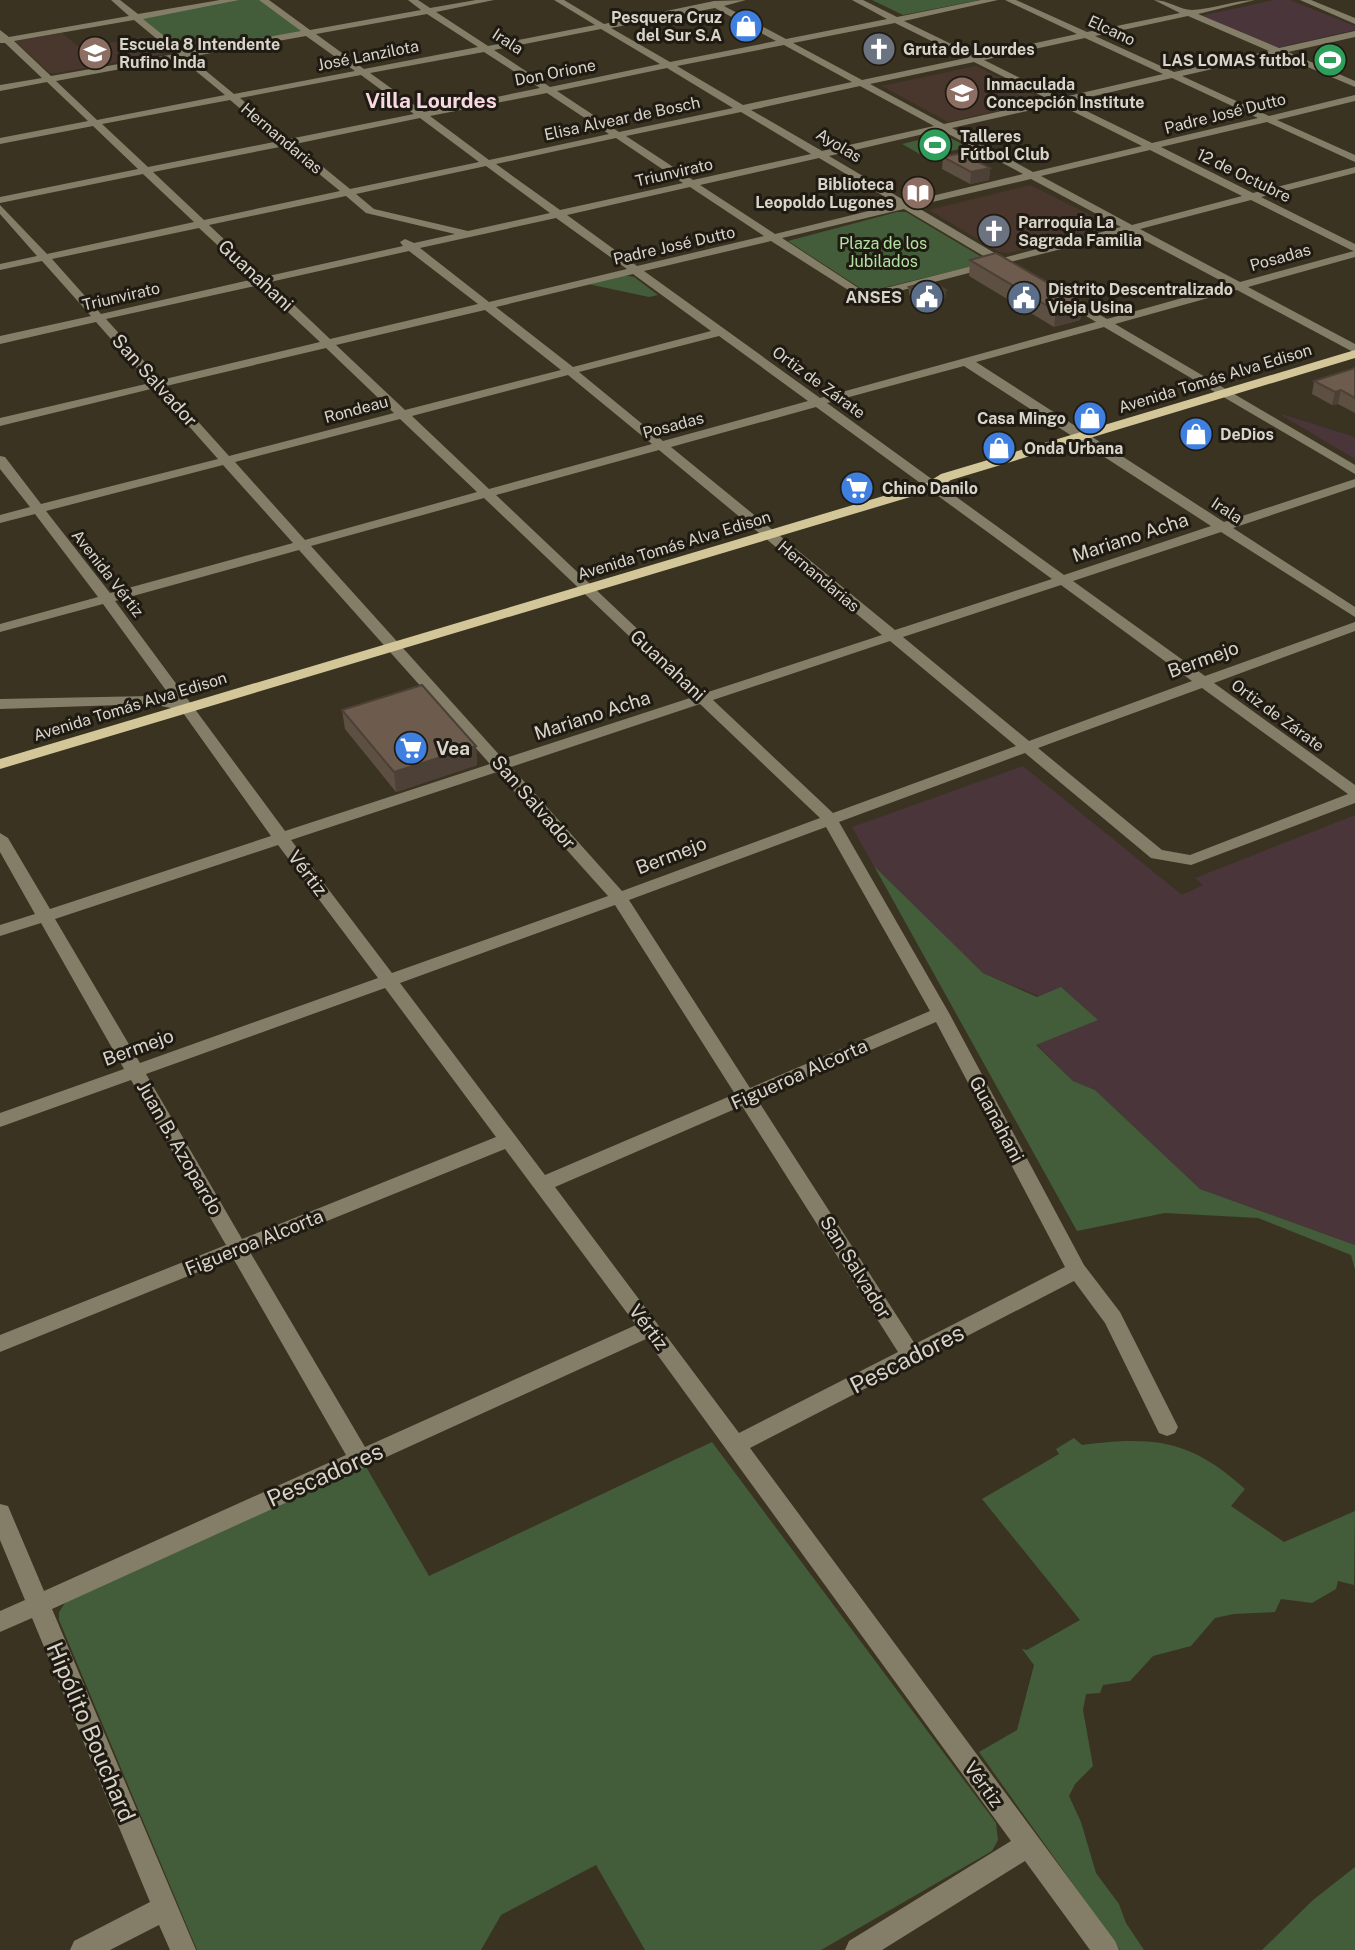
<svg xmlns="http://www.w3.org/2000/svg" width="1355" height="1950" viewBox="0 0 1355 1950" font-family="'Public Sans',sans-serif">
	<style>
		.industrial { fill: #49353a }
		.education { fill: #49372d }
		.green { fill: #435c39 }
		.lines { fill: none; stroke-linecap: round; stroke-linejoin: round }
		.minor { fill: #847e68; fill-rule: evenodd }
		.major { fill: #d3c79a; fill-rule: evenodd }
		.wall { fill: #5e4f43 }
		.shaded-wall { fill: #4c4037 }
		.building { fill: #6d5c4e; stroke: #4c4037; stroke-width: 2 }
		.labels { text-anchor: middle; stroke-width: 6; stroke-linejoin: round; paint-order: stroke }
		.far-poi-label { font-size: 16px; font-weight: bold; fill: #d9d4ca; stroke: #1f1b13; text-anchor: start }
		.far-street-label { font-size: 16px; fill: #d9d4ca; stroke: #1f1b13 }
		.far-park-label { font-size: 16px; fill: #b3e3a0; stroke: #1f1b13 }
		.street-label { font-size: 19px; fill: #d9d4ca; stroke: #1f1b13 }
		.poi-label { font-size: 19px; font-weight: bold; fill: #d9d4ca; stroke: #1f1b13; text-anchor: start }
		.far-district-label { font-size: 21px; font-weight: bold; fill: #f9d8e4; stroke: #1f1b13 }
		.near-street-label { font-size: 23px; fill: #d9d4ca; stroke: #1f1b13 }
	</style>
	<rect width="100%" height="100%" fill="#3b3321"/>
	<!-- industrial -->
	<g class="industrial">
		<path d="M1274,0H1290L1355,26V30L1276,48L1200,16Z"/>
		<path d="M1278,413L1355,437V459Z"/>
		<path d="M1023,766L1182,895L1203,885L1195,878L1355,815V1245L1200,1189L1095,1090L1073,1081L1036,1044L1097,1020L983,973L874,866L852,827Z"/>
	</g>
	<!-- education -->
	<g class="education">
		<path d="M62,33L80,48L142,37L163,54L56,73H50L15,41Z"/>
		<path d="M976,66L1044,100L948,122L882,86Z"/>
		<path d="M1030,185L1088,214L1108,228L1008,253L999,252L929,210Z"/>
	</g>
	<!-- green -->
	<g class="green">
		<path d="M235,0H263L308,33L181,55L136,17Z"/>
		<path d="M872,0H980L903,15Z"/>
		<path d="M943,134L968,147L925,157L902,144Z"/>
		<path d="M897,212H906L985,259L982,264L870,291L860,288L788,241Z"/>
		<path d="M624,275L634,277L658,295L649,297L588,284Z"/>
		<path d="M874,866L983,973L1037,997L1061,987L1098,1020L1036,1045L1073,1081L1095,1090L1200,1189L1355,1245V1270L1351,1255L1258,1218L1165,1213L1077,1231Z"/>
		<path d="M1074,1438L1082,1445C1153,1436 1190,1439 1245,1489L1231,1506L1284,1542L1355,1511L1354,1585L1338,1581L1336,1589L1312,1603L1281,1599L1275,1612L1234,1614L1215,1618L1191,1646L1153,1656L1130,1681L1103,1685L1100,1693L1086,1694L1083,1710L1093,1766L1075,1784L1069,1796L1081,1822L1096,1873L1119,1904L1126,1923L1144,1950H1120L979,1752L1017,1730L1034,1665L1022,1649L1027,1650L1080,1620L982,1499L1059,1454L1056,1449Z"/>
		<path d="M712,1442L996,1823L998,1840L992,1851L821,1950H645L596,1865L501,1915L481,1950H197L59,1620V1612L67,1600L365,1465L429,1576Z"/>
		<path d="M1355,1867V1950H1262L1313,1900Z"/>
	</g>
	<g class="lines">
		<!-- minor -->
		<g class="minor">
			<path d="M111,0H120L138,14L220,0H239L143,19L184,52L301,31L259,0H269L310,30L421,10L408,0H418L430,8L476,0H494L436,12L488,46L595,25L554,0H564L604,24L714,1L746,0L724,6L786,39L887,19L852,0H863L897,17L981,0H998L904,21L976,56L1077,34L1005,0H1016L1087,32L1180,13L1154,0C1168,0 1180,10 1192,10C1214,9 1234,0 1255,0L1198,14L1279,48L1355,31V37L1288,52L1355,81V87L1277,54L1182,76L1269,116L1355,95V101L1277,120L1355,155V162L1267,122L1161,147L1253,193L1355,167V173L1261,197L1355,244V257L1248,287L1355,344V353L1237,290L1115,324L1355,465V474L1104,327L976,362L1224,522L1355,479V487L1233,528L1355,607V617L1221,532L1073,581L1205,676L1355,622V631L1214,683L1355,785V803L1191,865L1151,858L1025,753L839,822L949,1013L1084,1265L1120,1312L1178,1427L1175,1433L1167,1436L1159,1433L1105,1323L1074,1281L750,1448L1115,1941L1119,1950H1090L1025,1861L882,1950H845L849,1941L1011,1841L646,1339L52,1609L196,1950H170L159,1925L110,1950H70L74,1941L150,1902L32,1618L0,1632V1611L25,1600L0,1540V1504L8,1506L44,1591L346,1455L233,1258L0,1352V1335L226,1245L131,1080L0,1127V1113L124,1069L41,923L0,936V925L35,914L0,852V833L8,838L50,909L271,836L181,710L151,704L0,709V699L151,696L173,700L103,604L0,632V624L98,597L35,514L0,523V515L30,507L0,469V456L5,457L41,504L218,459L155,388L0,426V418L150,383L96,322L0,344V336L91,316L42,261L0,270V264L37,256L0,214V205L47,254L194,222L143,174L0,203V197L138,169L93,126L0,144V138L88,121L47,82L0,91V85L42,78L5,43H0V30L9,37L129,16ZM715,8L776,41L670,62L611,28ZM427,14L478,47L364,69L316,34ZM1188,16L1269,51L1174,72L1095,36ZM134,20L175,54L51,76L14,41ZM895,23L966,58L862,80L793,43ZM601,29L660,64L550,87L494,50ZM306,36L355,71L234,94L189,57ZM1085,38L1163,74L1060,98L984,60ZM784,45L852,82L743,105L677,66ZM484,52L540,88L424,112L370,73ZM180,58L225,95L97,120L56,81ZM974,62L1050,100L944,124L870,84ZM667,68L733,108L619,132L557,91ZM361,75L414,114L289,139L240,98ZM1172,78L1258,118L1152,143L1068,102ZM860,86L934,126L822,151L751,110ZM547,93L609,134L489,160L430,116ZM230,100L279,141L148,167L102,124ZM1058,104L1142,146L1033,172L952,128ZM741,112L811,154L693,180L626,136ZM420,118L479,162L350,189L295,144ZM941,130L1023,174L907,202L829,156ZM616,138L683,183L560,210L496,164ZM285,146L340,191L204,220L153,172ZM1150,150L1242,196L1132,225L1041,176ZM819,158L897,204L775,234L700,185ZM486,166L550,213L468,231L374,209L356,194ZM1031,179L1121,227L1003,258L915,206ZM690,187L764,236L637,266L567,215ZM346,196L366,213L455,234L414,243L405,239L400,242L403,246L264,277L209,225ZM1251,200L1351,250L1354,251L1240,282L1140,229ZM904,209L992,261L866,293L782,238ZM556,218L627,269L489,302L420,248ZM199,228L254,279L101,314L52,259ZM1129,232L1229,285L1107,319L1066,295H1058V299L1096,322L820,398L644,271L771,241L864,300L1000,265L1011,267L1010,262ZM409,251L478,304L330,339L270,282ZM633,274L711,331L573,367L496,307ZM259,285L320,342L161,380L106,319ZM485,310L561,370L405,410L336,345ZM719,336L808,401L663,441L579,372ZM326,348L394,413L229,456L166,386ZM964,366L1211,526L1064,575L827,403ZM568,375L652,444L489,489L412,416ZM816,407L1052,579L895,630L671,447ZM400,419L477,492L305,540L235,462ZM659,450L882,635L705,693L496,495ZM223,465L293,543L110,593L46,511ZM484,498L693,697L503,759L311,546ZM299,550L490,764L285,831L115,601ZM1061,585L1192,681L1029,741L903,637ZM890,641L1016,746L833,813L713,700ZM1202,688L1348,794L1190,855L1162,850L1038,748ZM700,704L820,818L622,891L511,767ZM497,772L608,896L392,973L291,840ZM826,827L930,1011L750,1088L629,900ZM278,845L378,978L140,1063L55,919ZM615,905L735,1094L545,1175L400,983ZM385,988L496,1137L242,1239L146,1074ZM936,1022L1065,1267L915,1344L757,1099ZM742,1106L898,1352L739,1433L555,1187ZM505,1149L636,1325L365,1447L250,1252Z"/>
			<path d="M1300,0H1311L1355,18V24Z"/>
		</g>
		<!-- major -->
		<path class="major" d="M1355,350V358L951,480L937,489L0,769V759L927,483L941,474Z"/>
	</g>
	<!-- wall -->
	<g class="wall">
		<path d="M943,157L990,168L989,180L970,184L942,169Z"/>
		<path d="M970,260L1083,303L1080,320L1054,327L969,276Z"/>
		<path d="M909,287L946,290L945,298L924,304L909,295Z"/>
		<path d="M1355,368V413L1338,404L1332,405L1312,394L1314,381Z"/>
		<path d="M342,710L476,746L477,765L396,792L345,729Z"/>
	</g>
	<!-- shaded-wall -->
	<g class="shaded-wall">
		<path d="M990,168L989,180L970,184L971,172Z"/>
		<path d="M946,290L945,298L924,304L925,296Z"/>
		<path d="M1083,303L1080,320L1054,327L1056,311Z"/>
		<path d="M1341,390L1338,404L1332,405L1335,392Z"/>
		<path d="M476,746L477,765L396,792L394,772Z"/>
	</g>
	<!-- building -->
	<g class="building">
		<path d="M962,153L990,168L971,172L943,157Z"/>
		<path d="M996,253L1083,303L1056,311L970,260Z"/>
		<path d="M930,281L946,290L925,296L909,287Z"/>
		<path d="M1355,368V398L1341,390L1335,392L1314,381Z"/>
		<path d="M422,685L476,746L394,772L342,710Z"/>
	</g>
	<!-- icons -->
	<defs>
		<symbol id="shop-disc" viewBox="-11 -11 22 22"><circle r="9.5" fill="#3f7fe0" stroke="#1f1b13"/><path d="M-5-2.5h2.3a2.7 3.5 0 0 1 5.4 0H5L5.5 6h-11ZM-1.5-2.5h3a1.5 2.3 0 0 0-3 0Z" fill="#fff"/></symbol>
		<symbol id="church-disc" viewBox="-11 -11 22 22"><circle r="9.5" fill="#6b7280" stroke="#1f1b13"/><path d="M-1.2-6h2.4v3.5h3.3v2.4h-3.3V6h-2.4V-.1h-3.3v-2.4h3.3Z" fill="#fff"/></symbol>
		<symbol id="school-disc" viewBox="-11 -11 22 22"><circle r="9.5" fill="#8d6e63" stroke="#1f1b13"/><path d="M0-5L7-2L0 1L-7-2ZM-4 1L0 2.5L4 1V4Q0 6-4 4Z" fill="#fff"/></symbol>
		<symbol id="stadium-disc" viewBox="-11 -11 22 22"><circle r="9.5" fill="#2e9e5b" stroke="#1f1b13"/><path d="M0-5a6.5 5 0 1 0 0 10a6.5 5 0 1 0 0-10ZM-3.5-1.8h7v3.6h-7Z" fill="#fff"/></symbol>
		<symbol id="library-disc" viewBox="-11 -11 22 22"><circle r="9.5" fill="#8d6e63" stroke="#1f1b13"/><path d="M-6-4Q-3-5.5-.7-3.5V5Q-3 3-6 4ZM6-4Q3-5.5 .7-3.5V5Q3 3 6 4Z" fill="#fff"/></symbol>
		<symbol id="civic-disc" viewBox="-11 -11 22 22"><circle r="9.5" fill="#5c6f8a" stroke="#1f1b13"/><path d="M-.6-6.5H3V-4.5H.6V-3L4-1V1h2V6H-6V1h2V-1L-.6-3ZM-1.2 2.5V6h2.4V2.5Z" fill="#fff"/></symbol>
		<symbol id="supermarket-disc" viewBox="-11 -11 22 22"><circle r="9.5" fill="#3f7fe0" stroke="#1f1b13"/><path d="M-6-5.5h2.5l.6 2H6L4.5 2H-2.5L-4.4-4H-6ZM-1.5 3.2a1.3 1.3 0 1 0 .1 0ZM3 3.2a1.3 1.3 0 1 0 .1 0Z" fill="#fff"/></symbol>
	</defs>
	<g fill-rule="evenodd">
		<use href="#shop-disc" x="727" y="7" width="38" height="38"/>
		<use href="#church-disc" x="860" y="30" width="38" height="38"/>
		<use href="#school-disc" x="76" y="34" width="38" height="38"/>
		<use href="#stadium-disc" x="1311" y="41" width="38" height="38"/>
		<use href="#school-disc" x="943" y="74" width="38" height="38"/>
		<use href="#stadium-disc" x="916" y="126" width="38" height="38"/>
		<use href="#library-disc" x="899" y="174" width="38" height="38"/>
		<use href="#church-disc" x="975" y="212" width="38" height="38"/>
		<use href="#civic-disc" x="908" y="278" width="38" height="38"/>
		<use href="#civic-disc" x="1005" y="279" width="38" height="38"/>
		<use href="#shop-disc" x="1071" y="399" width="38" height="38"/>
		<use href="#shop-disc" x="1177" y="415" width="38" height="38"/>
		<use href="#shop-disc" x="980" y="429" width="38" height="38"/>
		<use href="#supermarket-disc" x="838" y="469" width="38" height="38"/>
		<use href="#supermarket-disc" x="392" y="729" width="38" height="38"/>
	</g>
	<g class="labels">
		<!-- far-poi labels -->
		<g class="far-poi-label">
			<text x="722" y="23" text-anchor="end">Pesquera Cruz<tspan x="722" dy="18">del Sur S.A</tspan></text>
			<text x="119" y="50">Escuela 8 Intendente<tspan x="119" dy="18">Rufino Inda</tspan></text>
			<text x="903" y="55">Gruta de Lourdes</text>
			<text x="1306" y="66" text-anchor="end">LAS LOMAS futbol</text>
			<text x="986" y="90">Inmaculada<tspan x="986" dy="18">Concepción Institute</tspan></text>
			<text x="960" y="142">Talleres<tspan x="960" dy="18">Fútbol Club</tspan></text>
			<text x="894" y="190" text-anchor="end">Biblioteca<tspan x="894" dy="18">Leopoldo Lugones</tspan></text>
			<text x="1018" y="228">Parroquia La<tspan x="1018" dy="18">Sagrada Familia</tspan></text>
			<text x="1048" y="295">Distrito Descentralizado<tspan x="1048" dy="18">Vieja Usina</tspan></text>
			<text x="902" y="303" text-anchor="end">ANSES</text>
			<text x="1066" y="424" text-anchor="end">Casa Mingo</text>
			<text x="1220" y="440">DeDios</text>
			<text x="1024" y="454">Onda Urbana</text>
			<text x="882" y="494">Chino Danilo</text>
		</g>
		<!-- far-street labels -->
		<g class="far-street-label">
			<text transform="translate(1112 30) rotate(25)" y="6">Elcano</text>
			<text transform="translate(508 41) rotate(33)" y="6">Irala</text>
			<text transform="translate(368 55) rotate(-11)" y="6">José Lanzilota</text>
			<text transform="translate(555 72) rotate(-11)" y="6">Don Orione</text>
			<text transform="translate(1225 113) rotate(-14)" y="6">Padre José Dutto</text>
			<text transform="translate(622 118) rotate(-12)" y="6">Elisa Alvear de Bosch</text>
			<text transform="translate(282 138) rotate(40)" y="6">Hernandarias</text>
			<text transform="translate(839 145) rotate(31)" y="6">Ayolas</text>
			<text transform="translate(674 172) rotate(-13)" y="6">Triunvirato</text>
			<text transform="translate(1244 175) rotate(26)" y="6">12 de Octubre</text>
			<text transform="translate(674 245) rotate(-13)" y="6">Padre José Dutto</text>
			<text transform="translate(1280 257) rotate(-16)" y="6">Posadas</text>
			<text transform="translate(121 296) rotate(-13)" y="6">Triunvirato</text>
			<text transform="translate(1215 378) rotate(-17)" y="6">Avenida Tomás Alva Edison</text>
			<text transform="translate(819 382) rotate(36)" y="6">Ortiz de Zárate</text>
			<text transform="translate(356 409) rotate(-15)" y="6">Rondeau</text>
			<text transform="translate(673 425) rotate(-15)" y="6">Posadas</text>
			<text transform="translate(1227 510) rotate(33)" y="6">Irala</text>
			<text transform="translate(674 545) rotate(-17)" y="6">Avenida Tomás Alva Edison</text>
			<text transform="translate(108 573) rotate(52)" y="6">Avenida Vértiz</text>
			<text transform="translate(819 576) rotate(40)" y="6">Hernandarias</text>
			<text transform="translate(130 706) rotate(-17)" y="6">Avenida Tomás Alva Edison</text>
			<text transform="translate(1278 715) rotate(36)" y="6">Ortiz de Zárate</text>
		</g>
		<!-- far-park labels -->
		<g class="far-park-label">
			<text x="883" y="249">Plaza de los<tspan x="883" dy="18">Jubilados</tspan></text>
		</g>
		<!-- street labels -->
		<g class="street-label">
			<text transform="translate(256 275) rotate(43)" y="7">Guanahani</text>
			<text transform="translate(155 380) rotate(48)" y="7">San Salvador</text>
			<text transform="translate(1130 537) rotate(-18)" y="7">Mariano Acha</text>
			<text transform="translate(1203 659) rotate(-20)" y="7">Bermejo</text>
			<text transform="translate(668 665) rotate(43)" y="7">Guanahani</text>
			<text transform="translate(592 715) rotate(-18)" y="7">Mariano Acha</text>
			<text transform="translate(534 802) rotate(49)" y="7">San Salvador</text>
			<text transform="translate(671 855) rotate(-21)" y="7">Bermejo</text>
			<text transform="translate(308 873) rotate(53)" y="7">Vértiz</text>
			<text transform="translate(138 1047) rotate(-20)" y="7">Bermejo</text>
			<text transform="translate(799 1074) rotate(-24)" y="7">Figueroa Alcorta</text>
			<text transform="translate(997 1119) rotate(62)" y="7">Guanahani</text>
			<text transform="translate(180 1148) rotate(60)" y="7">Juan B. Azopardo</text>
			<text transform="translate(254 1242) rotate(-22)" y="7">Figueroa Alcorta</text>
			<text transform="translate(856 1267) rotate(58)" y="7">San Salvador</text>
			<text transform="translate(649 1327) rotate(53)" y="7">Vértiz</text>
			<text transform="translate(984 1784) rotate(54)" y="7">Vértiz</text>
		</g>
		<!-- poi labels -->
		<g class="poi-label">
			<text x="436" y="755">Vea</text>
		</g>
		<!-- far-district labels -->
		<g class="far-district-label">
			<text x="431" y="108">Villa Lourdes</text>
		</g>
		<!-- near-street labels -->
		<g class="near-street-label">
			<text transform="translate(907 1359) rotate(-27)" y="8">Pescadores</text>
			<text transform="translate(325 1475) rotate(-24)" y="8">Pescadores</text>
			<text transform="translate(91 1732) rotate(67)" y="8">Hipólito Bouchard</text>
		</g>
	</g>
</svg>
